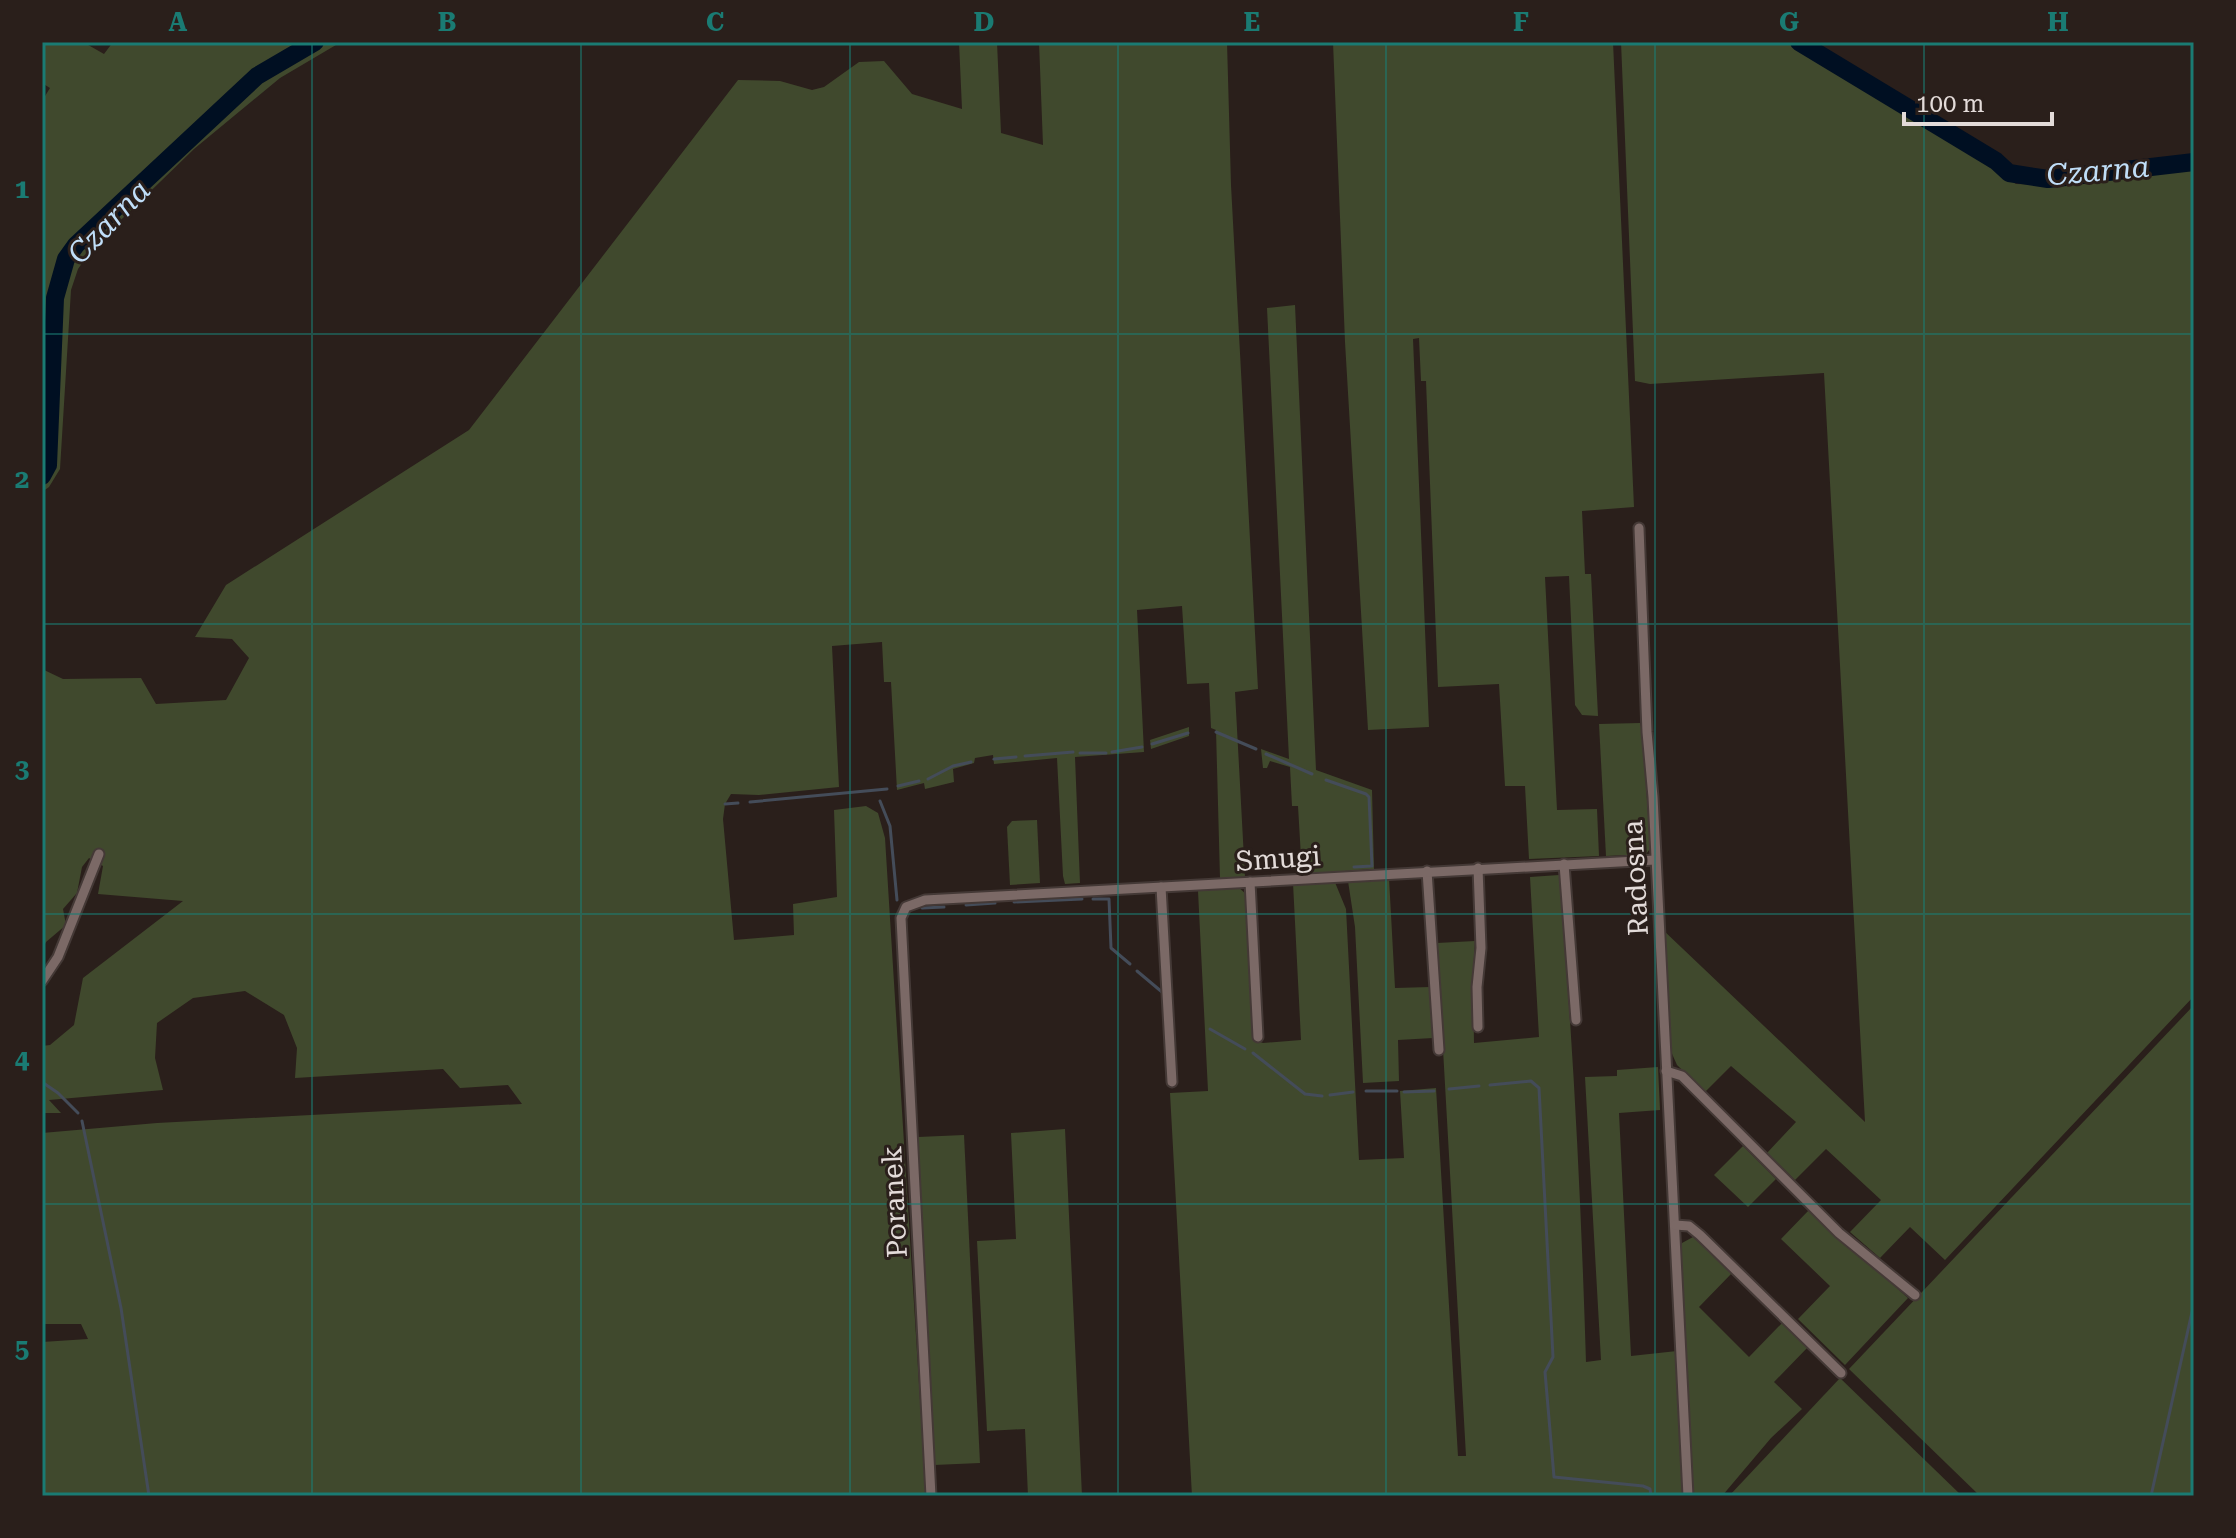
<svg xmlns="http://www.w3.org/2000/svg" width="2236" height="1538" viewBox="0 0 2236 1538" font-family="'Roboto Serif',serif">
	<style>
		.green { fill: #40492d }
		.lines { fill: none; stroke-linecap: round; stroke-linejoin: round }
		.stream { stroke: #444c59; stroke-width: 3 }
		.river { stroke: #000f22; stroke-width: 18 }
		.minor-casing { stroke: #443936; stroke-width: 13 }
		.minor { stroke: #7b6966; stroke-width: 9 }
		.grid { fill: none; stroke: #1a7b73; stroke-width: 2; stroke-opacity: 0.55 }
		.labels { text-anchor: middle; stroke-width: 6; stroke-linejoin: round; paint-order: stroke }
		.street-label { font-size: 28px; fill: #e3dbd9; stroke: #2a1f1b }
		.water-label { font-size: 30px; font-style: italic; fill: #c0def8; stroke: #2a1f1b }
		.neatline { fill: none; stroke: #1a7b73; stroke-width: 3 }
		.grid-label { font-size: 26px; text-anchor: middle; font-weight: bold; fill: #1a7b73 }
	</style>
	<rect width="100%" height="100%" fill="#2a1f1b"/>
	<!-- green -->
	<g class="green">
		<path d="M42,42H83L104,54L113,42H341L280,78L194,149L94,246L78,269L71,290L60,469L49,487L42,492V101L50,88L42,83Z"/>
		<path d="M959,42H997L1001,133L1043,145L1039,42H1227L1231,185L1258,689L1235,692L1245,877L1220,878L1216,730L1211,728L1209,683L1187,684L1182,606L1137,610L1144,752L1075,757L1080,883L1065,884L1063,876L1057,758L994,764L993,755L975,758L974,763L953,769L954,782L925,789L924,783L897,790L891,682H884L882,642L832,646L839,787L759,795L731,794L725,804L723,819L734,940L794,935L793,904L837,897L834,810L866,806L878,813L885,838L926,1496H42V1342L88,1339L81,1324H42V1133L157,1123L522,1104L508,1085L460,1088L443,1069L295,1078L297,1048L284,1015L245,991L193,998L157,1023L155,1058L163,1090L49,1100L61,1113H42V1046L50,1045L74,1025L83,978L183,901L98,894L103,866L89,858L82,867L77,893L63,909L66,925L46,942L42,950V669L63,679L141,678L156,704L226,700L249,658L232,639L195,637L226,585L469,430L738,80L780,81L812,90L824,87L859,62L884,61L912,94L962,109Z"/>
		<path d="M1333,42H1613L1634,507L1582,511L1585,574H1591L1598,716L1582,715L1575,705L1569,576L1545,577L1557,810L1597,809L1599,856L1529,859L1525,786H1505L1499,684L1438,687L1426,381H1421L1419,338L1413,339L1429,727L1368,730L1345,342Z"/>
		<path d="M1621,42H1794L2016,184L2054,185L2194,167V996L1945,1260L1910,1227L1880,1258L1850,1232L1881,1200L1826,1149L1795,1180L1767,1153L1796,1122L1731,1066L1705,1092L1677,1065L1669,1047L1662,929L1865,1122L1824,373L1650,384L1635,381Z"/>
		<path d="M1295,305L1316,770L1372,790L1374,869L1302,874L1298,806H1292L1290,767L1270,761L1267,768H1263L1261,749L1289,759L1267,308Z"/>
		<path d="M1640,723L1643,735L1650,849L1646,854L1606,856L1599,724Z"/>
		<path d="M1189,727V736L1151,749L1150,740Z"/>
		<path d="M1037,820L1040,883L1010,885L1007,827L1012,821Z"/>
		<path d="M1559,875C1573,1037 1581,1199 1586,1362L1601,1360L1585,1077L1617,1076V1070L1658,1067L1660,1110L1619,1113L1631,1356L1677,1351L1684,1496H1192L1170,1093L1208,1091L1198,891L1238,887L1246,894L1255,1040L1263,1043L1301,1040L1293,883L1334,880L1346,909L1359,1160L1404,1158L1400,1091L1436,1088L1458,1456H1466L1437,943L1475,941L1473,973L1474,1043L1539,1037L1530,877Z"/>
		<path d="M1389,878L1395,988L1430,987L1433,1038L1398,1040L1399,1081L1363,1083L1355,927L1348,881Z"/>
		<path d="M2194,1005V1496H1980L1849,1369Z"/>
		<path d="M1065,1129L1082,1496H1028L1025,1429L987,1431L977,1241L1016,1239L1011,1133Z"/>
		<path d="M964,1135L980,1463L934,1465L918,1137Z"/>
		<path d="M1743,1146L1776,1179L1748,1207L1714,1175Z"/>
		<path d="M1809,1210L1908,1298L1845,1365L1798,1319L1830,1286L1781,1239Z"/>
		<path d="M1693,1237L1732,1273L1699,1307L1749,1357L1783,1322L1808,1347L1774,1382L1802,1409L1771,1438L1722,1496H1692L1680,1249L1682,1243Z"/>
		<path d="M1840,1378L1962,1496H1729Z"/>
	</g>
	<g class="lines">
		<!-- stream -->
		<g class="stream">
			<path d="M1216,732L1256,749"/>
			<path d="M1152,744L1188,733"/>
			<path d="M1112,752L1142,747"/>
			<path d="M1080,753H1106"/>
			<path d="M1266,754L1312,774"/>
			<path d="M1025,756L1073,752"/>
			<path d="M994,759L1016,757"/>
			<path d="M928,779L953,766L971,762"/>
			<path d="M1326,780L1366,794L1369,797L1372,866L1354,867"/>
			<path d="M898,786L919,781"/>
			<path d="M880,801L890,826L897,900"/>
			<path d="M750,802L887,789"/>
			<path d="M725,804L738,803"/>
			<path d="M1093,899H1109L1111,948L1130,964"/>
			<path d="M1014,902L1082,899"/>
			<path d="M966,905L995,903"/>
			<path d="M922,908L944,907"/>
			<path d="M1137,971L1162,992"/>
			<path d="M1210,1029L1245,1049"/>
			<path d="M1253,1053L1305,1094L1322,1096"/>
			<path d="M42,1082L58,1093L78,1113"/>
			<path d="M1490,1085L1531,1081L1539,1088L1553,1357L1545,1372L1554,1477L1643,1486L1650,1489L1651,1496"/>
			<path d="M1449,1089L1479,1086"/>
			<path d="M1366,1091H1397"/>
			<path d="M1404,1092L1434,1091"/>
			<path d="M1330,1095L1353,1092"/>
			<path d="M82,1121L121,1308L149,1496"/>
			<path d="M2151,1496L2194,1303"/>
		</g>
		<!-- river -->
		<g class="river">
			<path d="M1799,42L1996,161L2009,173L2048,179L2194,162"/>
			<path d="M42,476L48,465L55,298L66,259L76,245L257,76L315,42"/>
		</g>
		<defs>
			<g id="minor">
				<path d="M1639,528L1647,732L1653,797L1688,1496"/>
				<path d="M1564,864L1576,1020"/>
				<path d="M1427,871L1439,1050"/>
				<path d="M1250,882L1258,1037"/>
				<path d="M1161,887L1172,1082"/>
				<path d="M42,981L58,957L99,854"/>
				<path d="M1478,1027L1477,987L1481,948L1478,868"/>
				<path d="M1666,1071L1682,1076L1839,1233L1915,1295"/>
				<path d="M1675,1225L1689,1226L1700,1235L1841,1373"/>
				<path d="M931,1496L901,918L906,907L925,900L1655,860"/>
			</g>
		</defs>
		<!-- minor casing -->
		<use href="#minor" class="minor-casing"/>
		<!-- minor -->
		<use href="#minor" class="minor"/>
	</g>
	<!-- grid -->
	<path class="grid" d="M312,42V1496M581,42V1496M850,42V1496M1118,42V1496M1386,42V1496M1655,42V1496M1924,42V1496M42,334H2194M42,624H2194M42,914H2194M42,1204H2194"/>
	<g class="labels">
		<!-- street labels -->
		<g class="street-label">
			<text transform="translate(1278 858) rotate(-4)" y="10">Smugi</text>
			<text transform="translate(1635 878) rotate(-93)" y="10">Radosna</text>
			<text transform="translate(894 1202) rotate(-93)" y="10">Poranek</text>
		</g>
		<!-- water labels -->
		<g class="water-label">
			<text transform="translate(2098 171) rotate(-5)" y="10">Czarna</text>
			<text transform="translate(109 222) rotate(-46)" y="10">Czarna</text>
		</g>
	</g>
	<!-- border -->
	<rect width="2236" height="1538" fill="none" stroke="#2a1f1b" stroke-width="88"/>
	<!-- scale -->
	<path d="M1904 112v12h148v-12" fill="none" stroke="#e3dbd9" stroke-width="4"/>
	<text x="1916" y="112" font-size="24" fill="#e3dbd9" stroke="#2a1f1b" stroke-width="6" paint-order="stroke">100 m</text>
	<rect x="44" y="44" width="2148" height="1450" class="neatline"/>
	<g class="grid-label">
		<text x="178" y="31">A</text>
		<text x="447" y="31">B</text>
		<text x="715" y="31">C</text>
		<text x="984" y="31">D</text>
		<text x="1252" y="31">E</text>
		<text x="1521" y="31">F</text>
		<text x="1789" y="31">G</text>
		<text x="2058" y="31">H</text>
		<text x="22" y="198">1</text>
		<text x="22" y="488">2</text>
		<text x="22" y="778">3</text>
		<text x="22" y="1068">4</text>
		<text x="22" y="1358">5</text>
	</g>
</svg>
